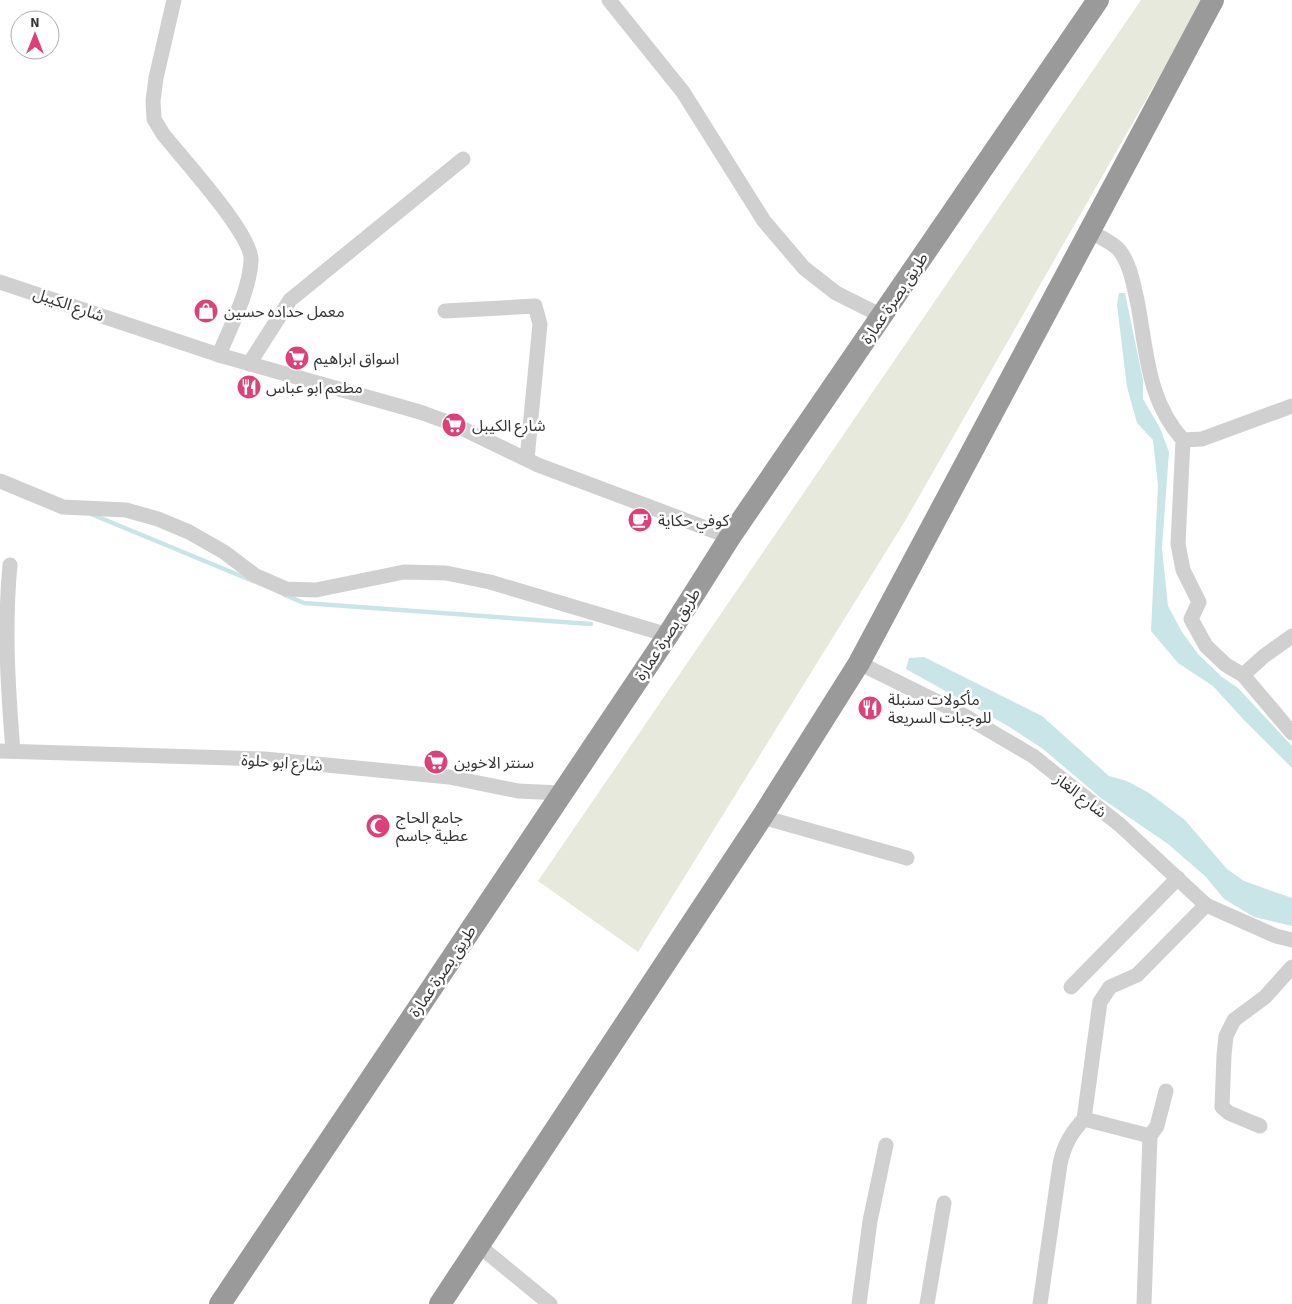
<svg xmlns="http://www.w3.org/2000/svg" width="1292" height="1304" viewBox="0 0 1292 1304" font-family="'Source Sans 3','Noto Sans Arabic',sans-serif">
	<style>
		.green { fill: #e6e9dc }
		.water { fill: #cae5e8 }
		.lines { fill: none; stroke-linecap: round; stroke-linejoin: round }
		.stream { stroke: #cae5e8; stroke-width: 4.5 }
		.minor { stroke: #d0d0d0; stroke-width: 15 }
		.highway { stroke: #9a9a9a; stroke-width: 22 }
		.labels { text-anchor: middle; stroke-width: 5; stroke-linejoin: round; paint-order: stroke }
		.street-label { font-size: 16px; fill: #333; stroke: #fff }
		.poi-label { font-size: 16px; fill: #333; stroke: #fff; text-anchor: start }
	</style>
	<rect width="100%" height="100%" fill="#fff"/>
	<!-- green -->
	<path class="green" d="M1141,0H1203L905,521L638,952L538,881Z"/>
	<!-- water -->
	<g class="water">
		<path d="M1119,293H1125L1143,380V399L1160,428L1169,452L1162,548L1168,606L1182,632L1198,654L1222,677L1238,688L1292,746V768L1243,719L1213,686L1178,663L1151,631L1158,485L1153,440L1137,423L1127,387L1117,305Z"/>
		<path d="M924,657L1042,716L1109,776L1127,781L1149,793L1185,820L1227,869L1244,881L1292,898V926L1254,917L1224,899L1206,877L1168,844L1101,798L1043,749L1008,726L906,669L909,658Z"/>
	</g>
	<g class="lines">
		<!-- stream -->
		<g class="stream">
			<path d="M91,514L253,581"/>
			<path d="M285,595L304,603L591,624"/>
		</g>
		<!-- minor -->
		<g class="minor">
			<path d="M174,0L156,78L153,101L154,119L163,134C181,157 254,236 251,261C249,293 231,325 219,355"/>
			<path d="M609,0L683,92L764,221L804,268L836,293L882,316"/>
			<path d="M1091,232C1100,237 1114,243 1120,251C1131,266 1134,287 1138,305C1147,355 1148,401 1183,440L1178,544L1183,570L1199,602L1191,619L1206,646L1226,665L1243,675L1292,733"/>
			<path d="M0,282L219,355L420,412L453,424L538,465L730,537"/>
			<path d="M445,311L535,306L540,324L527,459"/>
			<path d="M249,364L290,300L463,159"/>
			<path d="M1183,440L1202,439L1292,406"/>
			<path d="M0,481L63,507L126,510L158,519L189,532L224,552L256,576L286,589L316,590L404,572L446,573L490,582L668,635"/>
			<path d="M10,565C4,628 8,689 13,751"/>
			<path d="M859,663L958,712L1033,756L1120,825L1206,905L1276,936L1292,940"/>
			<path d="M1243,675L1264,656L1292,636"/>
			<path d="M0,751L265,759L449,777L518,791L561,793"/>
			<path d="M762,817L907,858"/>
			<path d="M1071,987L1178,878"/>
			<path d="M1084,1119L1150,1136"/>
			<path d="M1260,1126L1229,1113L1222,1107L1224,1055L1226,1036L1234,1020L1265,997L1292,967"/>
			<path d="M478,1245L550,1304"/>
			<path d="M859,1304L870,1221L886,1145"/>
			<path d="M927,1304L944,1203"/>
			<path d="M1040,1304L1060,1164C1064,1145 1071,1133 1084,1119L1100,1002L1110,987L1137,975L1206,905"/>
			<path d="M1144,1304L1150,1136L1157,1126L1166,1091"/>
		</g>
		<!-- highway -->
		<g class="highway">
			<path d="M220,1304L668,635L730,537L1098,0"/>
			<path d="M440,1304L762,817L859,663L1213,0"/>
		</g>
	</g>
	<!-- icons -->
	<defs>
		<symbol id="shop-disc" viewBox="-11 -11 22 22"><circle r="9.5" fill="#de4178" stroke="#fff"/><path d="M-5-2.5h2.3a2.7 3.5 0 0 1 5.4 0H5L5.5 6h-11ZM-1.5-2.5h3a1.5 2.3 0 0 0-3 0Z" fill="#fff"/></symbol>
		<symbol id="supermarket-disc" viewBox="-11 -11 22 22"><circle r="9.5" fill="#de4178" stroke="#fff"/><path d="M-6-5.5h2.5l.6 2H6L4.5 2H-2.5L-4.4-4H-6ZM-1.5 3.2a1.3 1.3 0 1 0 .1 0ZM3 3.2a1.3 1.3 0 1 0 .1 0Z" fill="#fff"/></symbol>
		<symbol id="restaurant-disc" viewBox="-11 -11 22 22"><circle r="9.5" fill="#de4178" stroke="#fff"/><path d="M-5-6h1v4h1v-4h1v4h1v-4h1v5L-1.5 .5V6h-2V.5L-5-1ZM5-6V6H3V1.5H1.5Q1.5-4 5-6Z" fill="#fff"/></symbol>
		<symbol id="cafe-disc" viewBox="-11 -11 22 22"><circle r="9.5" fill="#de4178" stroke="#fff"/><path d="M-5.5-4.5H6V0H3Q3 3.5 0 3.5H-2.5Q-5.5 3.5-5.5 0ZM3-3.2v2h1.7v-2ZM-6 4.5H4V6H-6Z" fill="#fff"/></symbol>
		<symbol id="mosque-disc" viewBox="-11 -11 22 22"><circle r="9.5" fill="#de4178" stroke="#fff"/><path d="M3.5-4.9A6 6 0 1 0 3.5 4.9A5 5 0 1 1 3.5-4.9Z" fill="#fff"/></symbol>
	</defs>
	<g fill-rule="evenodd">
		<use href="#shop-disc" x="192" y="297" width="28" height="28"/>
		<use href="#supermarket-disc" x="283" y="344" width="28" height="28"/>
		<use href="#restaurant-disc" x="235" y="373" width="28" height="28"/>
		<use href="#supermarket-disc" x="440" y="411" width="28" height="28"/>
		<use href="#cafe-disc" x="626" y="506" width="28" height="28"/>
		<use href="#restaurant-disc" x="856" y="694" width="28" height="28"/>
		<use href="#supermarket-disc" x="422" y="748" width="28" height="28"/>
		<use href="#mosque-disc" x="364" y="812" width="28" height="28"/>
	</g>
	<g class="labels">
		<!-- street labels -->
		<g class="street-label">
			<text transform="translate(894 298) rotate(-56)" y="6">طريق بصرة عمارة</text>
			<text transform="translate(69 304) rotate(19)" y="6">شارع الكيبل</text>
			<text transform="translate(667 634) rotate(-57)" y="6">طريق بصرة عمارة</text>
			<text transform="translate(282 762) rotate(4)" y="6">شارع ابو حلوة</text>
			<text transform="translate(1081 795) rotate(38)" y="6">شارع الغاز</text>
			<text transform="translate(442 971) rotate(-56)" y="6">طريق بصرة عمارة</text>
		</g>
		<!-- poi labels -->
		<g class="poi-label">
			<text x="224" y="317">معمل حداده حسين</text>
			<text x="314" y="364">اسواق ابراهيم</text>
			<text x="266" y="393">مطعم ابو عباس</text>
			<text x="472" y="431">شارع الكيبل</text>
			<text x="658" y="526">كوفي حكاية</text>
			<text x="888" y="705">مأكولات سنبلة<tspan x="888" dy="18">للوجبات السريعة</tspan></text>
			<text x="454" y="768">سنتر الاخوين</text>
			<text x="396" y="823">جامع الحاج<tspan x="396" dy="18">عطية جاسم</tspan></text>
		</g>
	</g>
	<!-- north arrow -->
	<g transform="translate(35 35)"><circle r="24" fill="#ffffff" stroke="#adadad"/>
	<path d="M0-4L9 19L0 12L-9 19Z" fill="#de4178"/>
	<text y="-8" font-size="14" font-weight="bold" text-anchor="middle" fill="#333333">N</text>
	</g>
</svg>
